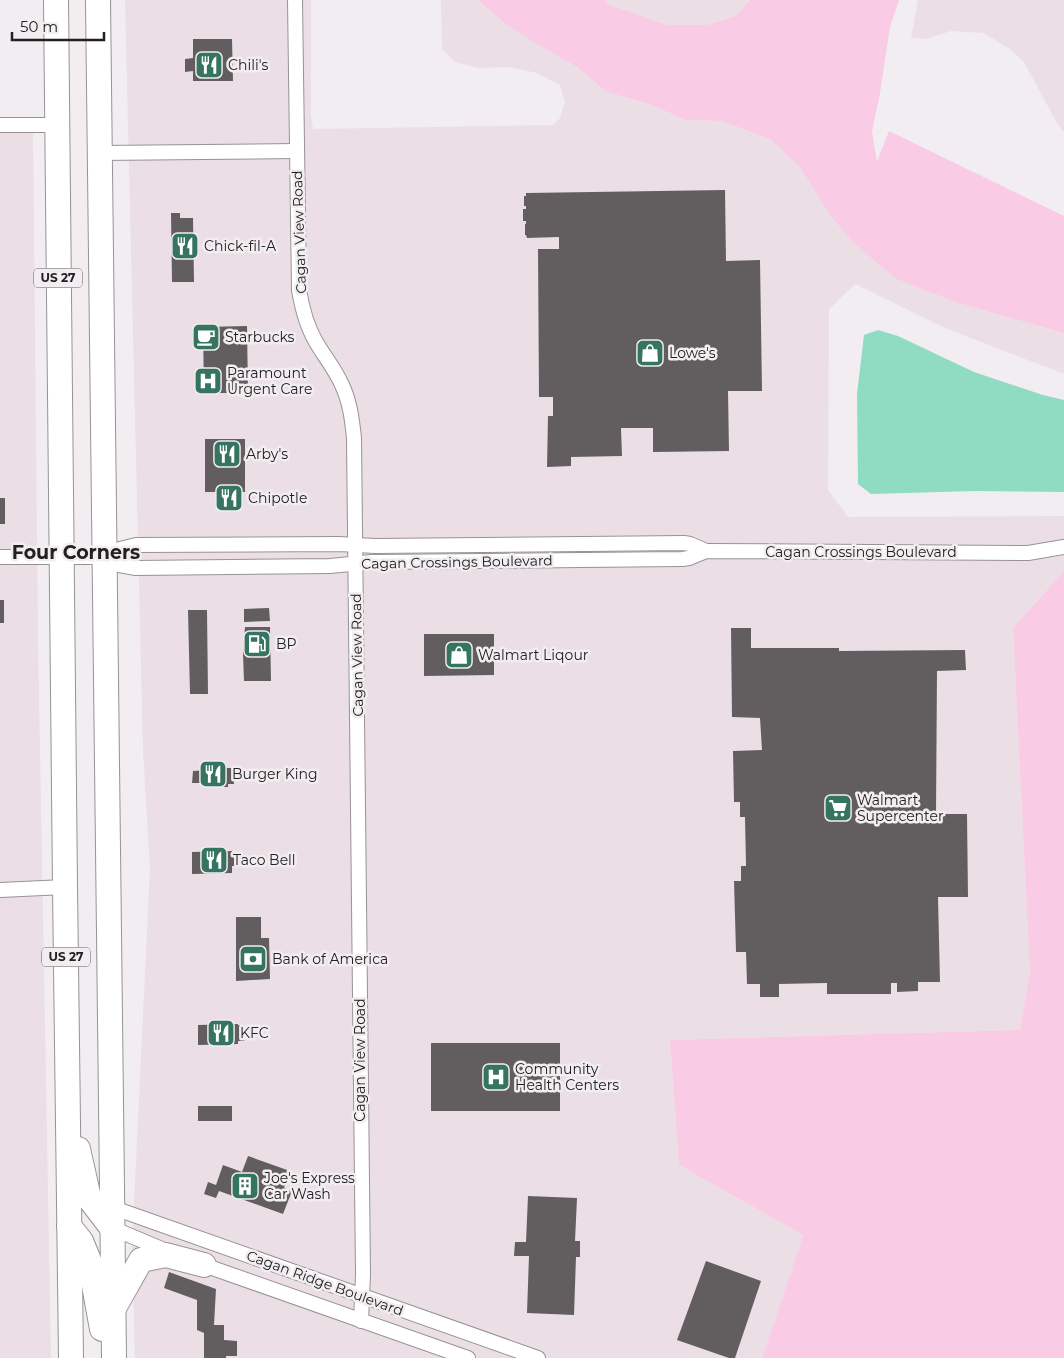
<svg xmlns="http://www.w3.org/2000/svg" width="1064" height="1358" viewBox="0 0 1064 1358" font-family="Montserrat,sans-serif">
	<style>
		.built { fill: #ebdfe5 }
		.green { fill: #f9cbe4 }
		.water { fill: #90dcc3 }
		.building { fill: #625e60 }
		.lines { fill: none; stroke-linecap: round; stroke-linejoin: round }
		.minor-casing { stroke: #979395; stroke-width: 16 }
		.trunk-casing { stroke: #979395; stroke-width: 26 }
		.minor { stroke: #fff; stroke-width: 14 }
		.trunk { stroke: #fff; stroke-width: 24 }
		.labels { text-anchor: middle; stroke-width: 5; stroke-linejoin: round; paint-order: stroke }
		.shield { fill: #f2edf0; stroke: #605e5f; stroke-width: 1 }
		.shield-label { font-size: 12px; font-weight: bold; fill: #222021 }
		.poi-label { font-size: 14px; fill: #222021; stroke: #f2edf0; text-anchor: start }
		.street-label { font-size: 14px; fill: #222021; stroke: #f2edf0 }
		.district-label { font-size: 19px; font-weight: bold; fill: #222021; stroke: #f2edf0 }
	</style>
	<rect width="100%" height="100%" fill="#f2edf0"/>
	<!-- built -->
	<g class="built">
		<path d="M125,0H311V115L313,129L553,125L560,118L565,102L560,85L537,73L509,67L478,68L455,62L442,49L441,0H477L491,12L538,45L577,67L607,92L652,105L685,120L721,121L770,139L799,166L813,188L897,278L958,303L1064,333V374L945,328L855,284L829,309L828,490L848,517L1064,516V571L1013,628L1030,973L1020,1030L670,1040L679,1165L803,1235L762,1358H135L132,1245L150,869L143,751Z"/>
		<path d="M605,0H750L736,16L706,25H667L608,4Z"/>
		<path d="M918,0H1064V132L1058,125L1024,62L1011,50L984,33L951,31L926,39L911,38Z"/>
		<path d="M33,127L38,638L51,1358H0V128Z"/>
	</g>
	<!-- green -->
	<g class="green">
		<path d="M477,0H605L608,4L667,25H706L736,16L750,0H899L890,27L880,93L872,131L877,162L889,131L1064,216V333L958,303L897,279L877,263L852,241L831,216L799,166L770,139L721,121L685,120L652,105L607,92L577,67L538,45L509,26Z"/>
		<path d="M1064,571V1358H762L803,1235L679,1165L670,1040L1020,1030L1030,973L1013,628Z"/>
	</g>
	<!-- water -->
	<path class="water" d="M878,330L898,336L974,372L1043,395L1064,400V492L975,491L871,494L858,484L857,394L864,335Z"/>
	<!-- building -->
	<g class="building">
		<path d="M193,39H232L233,81H193V71L185,72V59L193,58Z"/>
		<path d="M725,190L726,261L760,260L762,391H728L729,451L653,452V428H621L622,456L571,457V466L547,467L548,416H553V397H539L538,249H559V237L527,238L526,235H525V224H526V221H523V209H526V206H524V196H526V193Z"/>
		<path d="M171,213H180V218H193L194,282H172Z"/>
		<path d="M247,326L248,393H204L203,327Z"/>
		<rect x="205" y="439" width="40" height="53"/>
		<rect x="0" y="498" width="5" height="26"/>
		<rect x="0" y="600" width="4" height="23"/>
		<path d="M269,608L270,621L244,622V609Z"/>
		<path d="M188,610H207L208,694H190Z"/>
		<path d="M245,627H270L271,681H244L243,654Z"/>
		<path d="M731,628H751V648H839V651L965,650L966,670L937,671L936,814H967L968,897H938L940,982H918V991L897,992V983H891V994H827V983L779,984V997H760V984H747L746,952H736L734,881H741V866H746L745,817H740V802H734L733,751L762,750L760,718L732,717Z"/>
		<path d="M424,634H494V675L424,676Z"/>
		<path d="M209,768H234V784H228V787H216V783H192L193,771L209,770Z"/>
		<path d="M232,851V854H237V866H232V873L192,874V852Z"/>
		<path d="M236,917H261V938H269L270,979L236,981Z"/>
		<path d="M238,1024V1025L244,1026V1041H238V1044L198,1045V1025Z"/>
		<rect x="431" y="1043" width="129" height="68"/>
		<rect x="198" y="1106" width="34" height="15"/>
		<path d="M248,1156L290,1171L284,1188L292,1191L283,1214L219,1191L216,1198L204,1194L208,1182L216,1185L223,1165L242,1172Z"/>
		<path d="M528,1196L577,1198L575,1241H580V1257H576L574,1315L527,1313L529,1256H514L515,1242H526Z"/>
		<path d="M706,1261L761,1281L735,1358H729L677,1340Z"/>
		<path d="M169,1272L216,1289L214,1325H224V1340L237,1341V1356H226V1358H204V1333L197,1330V1300L164,1288Z"/>
	</g>
	<g class="lines">
		<defs>
			<g id="minor">
				<path d="M295,0L299,290C302,308 306,325 316,342C324,356 335,369 342,385C350,402 352,419 354,438L363,1274L361,1321"/>
				<path d="M0,125H56"/>
				<path d="M99,153L296,151"/>
				<path d="M0,557H104"/>
				<path d="M104,557L119,565L136,568L330,566L372,562L682,559L689,558L706,551L1028,553L1064,547"/>
				<path d="M104,557L120,549L136,545L339,544L375,546L684,543L690,544L706,551"/>
				<path d="M0,890L65,887"/>
				<path d="M111,1207L538,1358"/>
				<path d="M112,1228L169,1252"/>
				<path d="M198,1263L468,1358"/>
			</g>
			<g id="trunk">
				<path d="M56,0L65,887L71,1358"/>
				<path d="M98,0L114,1358"/>
				<path d="M78,1149L89,1198L112,1228"/>
				<path d="M69,1226L81,1241L90,1263L102,1329"/>
				<path d="M114,1308L141,1260L166,1255L204,1265"/>
			</g>
		</defs>
		<!-- minor casing -->
		<use href="#minor" class="minor-casing"/>
		<!-- trunk casing -->
		<use href="#trunk" class="trunk-casing"/>
		<!-- minor -->
		<use href="#minor" class="minor"/>
		<!-- trunk -->
		<use href="#trunk" class="trunk"/>
	</g>
	<!-- icons -->
	<defs>
		<symbol id="restaurant-square" viewBox="-11 -11 22 22"><rect x="-9" y="-9" width="18" height="18" rx="4" fill="#357461" stroke="#f2edf0"/><path d="M-5-6h1v4h1v-4h1v4h1v-4h1v5L-1.5 .5V6h-2V.5L-5-1ZM5-6V6H3V1.5H1.5Q1.5-4 5-6Z" fill="#fff"/></symbol>
		<symbol id="cafe-square" viewBox="-11 -11 22 22"><rect x="-9" y="-9" width="18" height="18" rx="4" fill="#357461" stroke="#f2edf0"/><path d="M-5.5-4.5H6V0H3Q3 3.5 0 3.5H-2.5Q-5.5 3.5-5.5 0ZM3-3.2v2h1.7v-2ZM-6 4.5H4V6H-6Z" fill="#fff"/></symbol>
		<symbol id="shop-square" viewBox="-11 -11 22 22"><rect x="-9" y="-9" width="18" height="18" rx="4" fill="#357461" stroke="#f2edf0"/><path d="M-5-2.5h2.3a2.7 3.5 0 0 1 5.4 0H5L5.5 6h-11ZM-1.5-2.5h3a1.5 2.3 0 0 0-3 0Z" fill="#fff"/></symbol>
		<symbol id="hospital-square" viewBox="-11 -11 22 22"><rect x="-9" y="-9" width="18" height="18" rx="4" fill="#357461" stroke="#f2edf0"/><path d="M-5-5h3v3.5h4V-5h3V5h-3V1.5h-4V5h-3Z" fill="#fff"/></symbol>
		<symbol id="fuel-square" viewBox="-11 -11 22 22"><rect x="-9" y="-9" width="18" height="18" rx="4" fill="#357461" stroke="#f2edf0"/><path d="M-5.5-6h7V0h2V4h1.3V-2.5L3-4.5l.8-.8L6-3V5H2.5V1h-1V6h-7ZM-4.2-4.7v3.2H.2V-4.7Z" fill="#fff"/></symbol>
		<symbol id="supermarket-square" viewBox="-11 -11 22 22"><rect x="-9" y="-9" width="18" height="18" rx="4" fill="#357461" stroke="#f2edf0"/><path d="M-6-5.5h2.5l.6 2H6L4.5 2H-2.5L-4.4-4H-6ZM-1.5 3.2a1.3 1.3 0 1 0 .1 0ZM3 3.2a1.3 1.3 0 1 0 .1 0Z" fill="#fff"/></symbol>
		<symbol id="bank-square" viewBox="-11 -11 22 22"><rect x="-9" y="-9" width="18" height="18" rx="4" fill="#357461" stroke="#f2edf0"/><path d="M-6-4H6V4H-6ZM0-2.3a2.3 2.3 0 1 0 0 4.6a2.3 2.3 0 1 0 0-4.6Z" fill="#fff"/></symbol>
		<symbol id="building-square" viewBox="-11 -11 22 22"><rect x="-9" y="-9" width="18" height="18" rx="4" fill="#357461" stroke="#f2edf0"/><path d="M-4-6H4V6H1V3H-1V6H-4ZM-2.5-4.3h1.7v1.8h-1.7ZM.8-4.3h1.7v1.8H.8ZM-2.5-1h1.7V.8h-1.7ZM.8-1h1.7V.8H.8Z" fill="#fff"/></symbol>
	</defs>
	<g fill-rule="evenodd">
		<use href="#restaurant-square" x="193" y="49" width="32" height="32"/>
		<use href="#restaurant-square" x="169" y="230" width="32" height="32"/>
		<use href="#cafe-square" x="190" y="321" width="32" height="32"/>
		<use href="#shop-square" x="634" y="337" width="32" height="32"/>
		<use href="#hospital-square" x="192" y="365" width="32" height="32"/>
		<use href="#restaurant-square" x="211" y="438" width="32" height="32"/>
		<use href="#restaurant-square" x="213" y="482" width="32" height="32"/>
		<use href="#fuel-square" x="241" y="628" width="32" height="32"/>
		<use href="#shop-square" x="443" y="639" width="32" height="32"/>
		<use href="#restaurant-square" x="197" y="758" width="32" height="32"/>
		<use href="#supermarket-square" x="822" y="792" width="32" height="32"/>
		<use href="#restaurant-square" x="198" y="844" width="32" height="32"/>
		<use href="#bank-square" x="237" y="943" width="32" height="32"/>
		<use href="#restaurant-square" x="205" y="1017" width="32" height="32"/>
		<use href="#hospital-square" x="480" y="1061" width="32" height="32"/>
		<use href="#building-square" x="229" y="1170" width="32" height="32"/>
	</g>
	<g class="labels">
		<!-- shield labels -->
		<g class="shield">
			<rect x="34" y="268.5" width="48" height="19" rx="4"/>
			<rect x="42" y="947.5" width="48" height="19" rx="4"/>
		</g>
		<g class="shield-label">
			<text x="58" y="282">US 27</text>
			<text x="66" y="961">US 27</text>
		</g>
		<!-- poi labels -->
		<g class="poi-label">
			<text x="228" y="70">Chili's</text>
			<text x="204" y="251">Chick-fil-A</text>
			<text x="225" y="342">Starbucks</text>
			<text x="669" y="358">Lowe's</text>
			<text x="227" y="378">Paramount<tspan x="227" dy="16">Urgent Care</tspan></text>
			<text x="246" y="459">Arby's</text>
			<text x="248" y="503">Chipotle</text>
			<text x="276" y="649">BP</text>
			<text x="478" y="660">Walmart Liqour</text>
			<text x="232" y="779">Burger King</text>
			<text x="857" y="805">Walmart<tspan x="857" dy="16">Supercenter</tspan></text>
			<text x="233" y="865">Taco Bell</text>
			<text x="272" y="964">Bank of America</text>
			<text x="240" y="1038">KFC</text>
			<text x="515" y="1074">Community<tspan x="515" dy="16">Health Centers</tspan></text>
			<text x="264" y="1183">Joe's Express<tspan x="264" dy="16">Car Wash</tspan></text>
		</g>
		<!-- street labels -->
		<g class="street-label">
			<text transform="translate(299 232) rotate(-92)" y="5">Cagan View Road</text>
			<text x="861" y="557">Cagan Crossings Boulevard</text>
			<text transform="translate(457 562) rotate(-1)" y="5">Cagan Crossings Boulevard</text>
			<text transform="translate(357 655) rotate(-91)" y="5">Cagan View Road</text>
			<text transform="translate(360 1060) rotate(-90)" y="5">Cagan View Road</text>
			<text transform="translate(325 1283) rotate(20)" y="5">Cagan Ridge Boulevard</text>
		</g>
		<!-- district labels -->
		<g class="district-label">
			<text x="76" y="559">Four Corners</text>
		</g>
	</g>
	<!-- scale -->
	<path d="M12 32v8h92v-8" fill="none" stroke="#222021" stroke-width="2.5"/>
	<text x="20" y="32" font-size="15" fill="#222021" stroke="#f2edf0" stroke-width="4" paint-order="stroke">50 m</text>
</svg>
